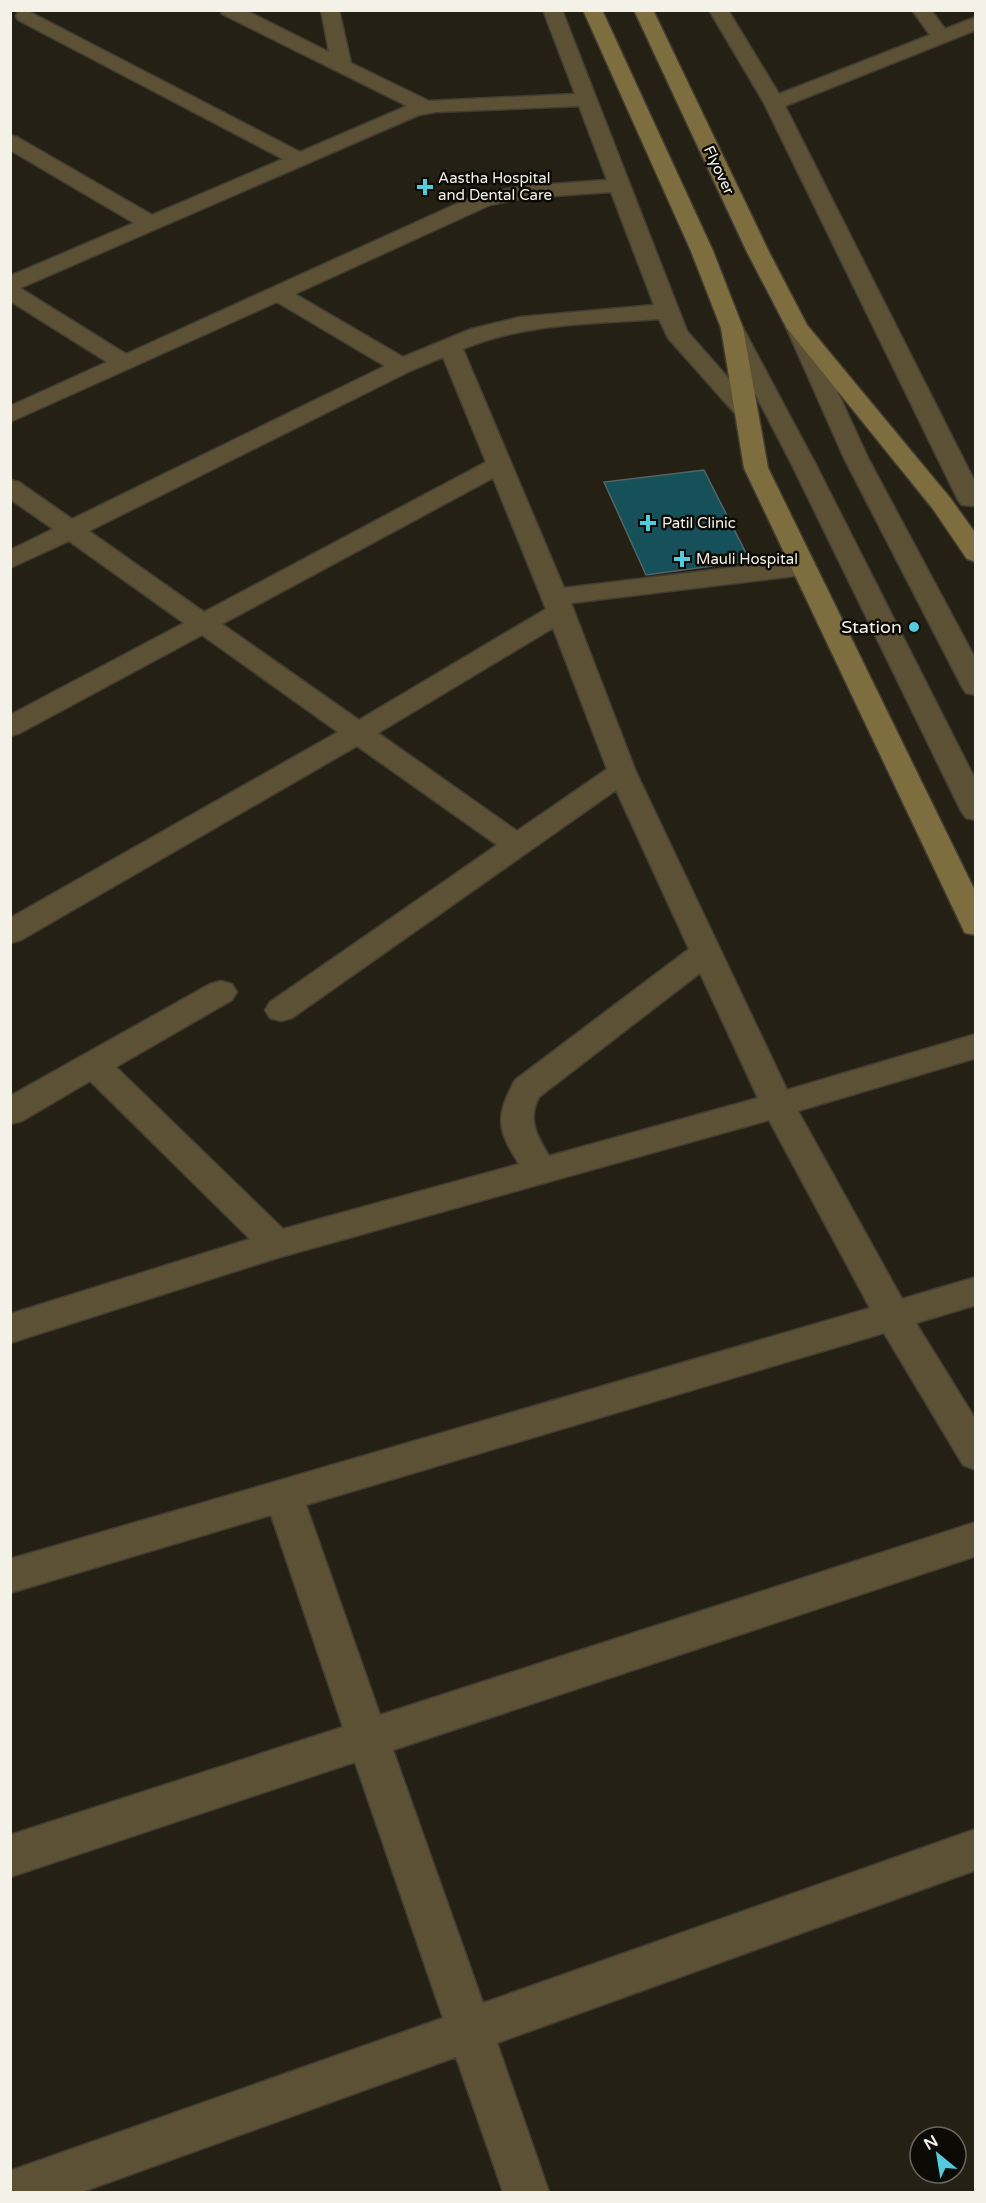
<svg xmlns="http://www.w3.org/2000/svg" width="986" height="2203" viewBox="0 0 986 2203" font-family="'Varela Round',sans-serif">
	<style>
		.building { fill: #165059; stroke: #526467; stroke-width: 1.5 }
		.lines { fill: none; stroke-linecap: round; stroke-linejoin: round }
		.lane-casing { stroke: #423d32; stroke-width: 3 }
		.street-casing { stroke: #423d32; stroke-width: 3 }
		.secondary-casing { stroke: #423d32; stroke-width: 3 }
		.lane { fill: #5c5135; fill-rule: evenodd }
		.street { fill: #5c5135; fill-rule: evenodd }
		.secondary { fill: #7e6d3f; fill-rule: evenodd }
		.poi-dot { fill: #54cadd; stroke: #0c0a05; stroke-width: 2 }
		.labels { text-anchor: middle; stroke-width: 5; stroke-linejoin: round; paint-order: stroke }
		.far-street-label { font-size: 15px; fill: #f4f1e9; stroke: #0c0a05 }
		.far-poi-label { font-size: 15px; fill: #f4f1e9; stroke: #0c0a05; text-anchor: start }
		.poi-label { font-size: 18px; fill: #f4f1e9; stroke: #0c0a05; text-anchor: end }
	</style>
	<rect width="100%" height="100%" fill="#252014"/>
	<!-- building -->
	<path class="building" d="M704,470L750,561L646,575L604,482Z"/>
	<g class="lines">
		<defs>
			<g id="lane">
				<path d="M797,320L805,322L808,327L868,458L976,660V695L966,693L962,687L844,458L786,327L789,322Z"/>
				<path d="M732,321L740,323L743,328L815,463L976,781V820L966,818L961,811L791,463L721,328L724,323Z"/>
			</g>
			<g id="street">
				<path d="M26,10L300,152L407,106L222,14L220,10H245L329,52L321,10H339L351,63L429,101L575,94L543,10H562L687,331L758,412L754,417L746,419L738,417L668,338L659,319C593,324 524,323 463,349L564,588L803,559L812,561L816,567L812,573L803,575L571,603L636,772L787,1090L976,1034V1058L798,1111L902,1299L976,1277V1305L916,1323L976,1420V1470L963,1465L884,1333L306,1505L380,1715L976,1522V1556L393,1750L483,2003L976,1829V1870L497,2043L549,2192H503L456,2057L82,2192H10V2171L18,2168L443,2018L355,1762L10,1877V1835L343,1727L271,1515L10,1593V1559L870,1308L769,1120L277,1258L10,1343V1314L250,1239L90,1081L22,1121L10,1124V1096L210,984L221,981L232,984L237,992L232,1000L116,1067L283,1229L519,1164C497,1129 495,1117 515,1080L689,949L616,790L292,1018L281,1021L270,1018L265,1010L270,1002L497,845L357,746L21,940L10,943V918L338,732L202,635L20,733L10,736V715L184,623L69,541L10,568V550L53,529L10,499V480L19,482L72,519L385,366L277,302L10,422V406L107,362L10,301V276L134,223L10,150V135L17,137L152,215L283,159L18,20L16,16L18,12ZM579,106L607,180L524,186L476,195L126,354L20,288L419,115L436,112ZM611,192L654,305L520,317L471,329L403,357L295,294L490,205L524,198ZM443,357L486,462L204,612L89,531L410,371ZM493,478L546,609L359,720L222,624ZM553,628L607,769L517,831L378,733ZM700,973L758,1098L549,1156C537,1136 527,1120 539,1097Z"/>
				<path d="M709,10H728L779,94L930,35L912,10H931L945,29L976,17V30L785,106L976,484V506L962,505L958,500L764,103Z"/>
			</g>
			<g id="secondary">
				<path d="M583,10H602L713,251L743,328L768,468L976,893V935L965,933L961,925L744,468L721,328L691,251Z"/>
				<path d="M634,10H653L769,252L807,325L951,499L976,534V562L967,559L933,509L786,327L747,252Z"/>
			</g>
		</defs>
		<!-- lane casing -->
		<use href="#lane" class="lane-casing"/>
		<!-- street casing -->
		<use href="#street" class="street-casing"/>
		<!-- secondary casing -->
		<use href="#secondary" class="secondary-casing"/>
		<!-- lane -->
		<use href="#lane" class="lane"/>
		<!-- street -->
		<use href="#street" class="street"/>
		<!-- secondary -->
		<use href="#secondary" class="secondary"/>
	</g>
	<!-- markers -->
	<g class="poi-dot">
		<path d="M422 178h6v6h6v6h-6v6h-6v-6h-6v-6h6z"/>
		<path d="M645 514h6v6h6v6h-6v6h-6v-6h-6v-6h6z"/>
		<path d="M679 550h6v6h6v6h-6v6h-6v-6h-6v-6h6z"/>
		<circle cx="914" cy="627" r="6"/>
	</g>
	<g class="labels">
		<!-- far-street labels -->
		<g class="far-street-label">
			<text transform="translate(719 170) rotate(65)" y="5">Flyover</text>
		</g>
		<!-- far-poi labels -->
		<g class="far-poi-label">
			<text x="438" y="183">Aastha Hospital<tspan x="438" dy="17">and Dental Care</tspan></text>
			<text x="662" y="528">Patil Clinic</text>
			<text x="696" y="564">Mauli Hospital</text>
		</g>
		<!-- poi labels -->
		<g class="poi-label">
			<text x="902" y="633">Station</text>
		</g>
	</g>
	<!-- border -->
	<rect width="986" height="2203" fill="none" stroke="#f4f1e9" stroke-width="24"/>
	<!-- north arrow -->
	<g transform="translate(938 2155) rotate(330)"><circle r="28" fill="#0c0a05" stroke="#696660" stroke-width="1.5"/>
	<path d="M0-4.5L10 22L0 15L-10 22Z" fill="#54cadd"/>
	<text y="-9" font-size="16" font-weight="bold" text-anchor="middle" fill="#f4f1e9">N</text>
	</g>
</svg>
